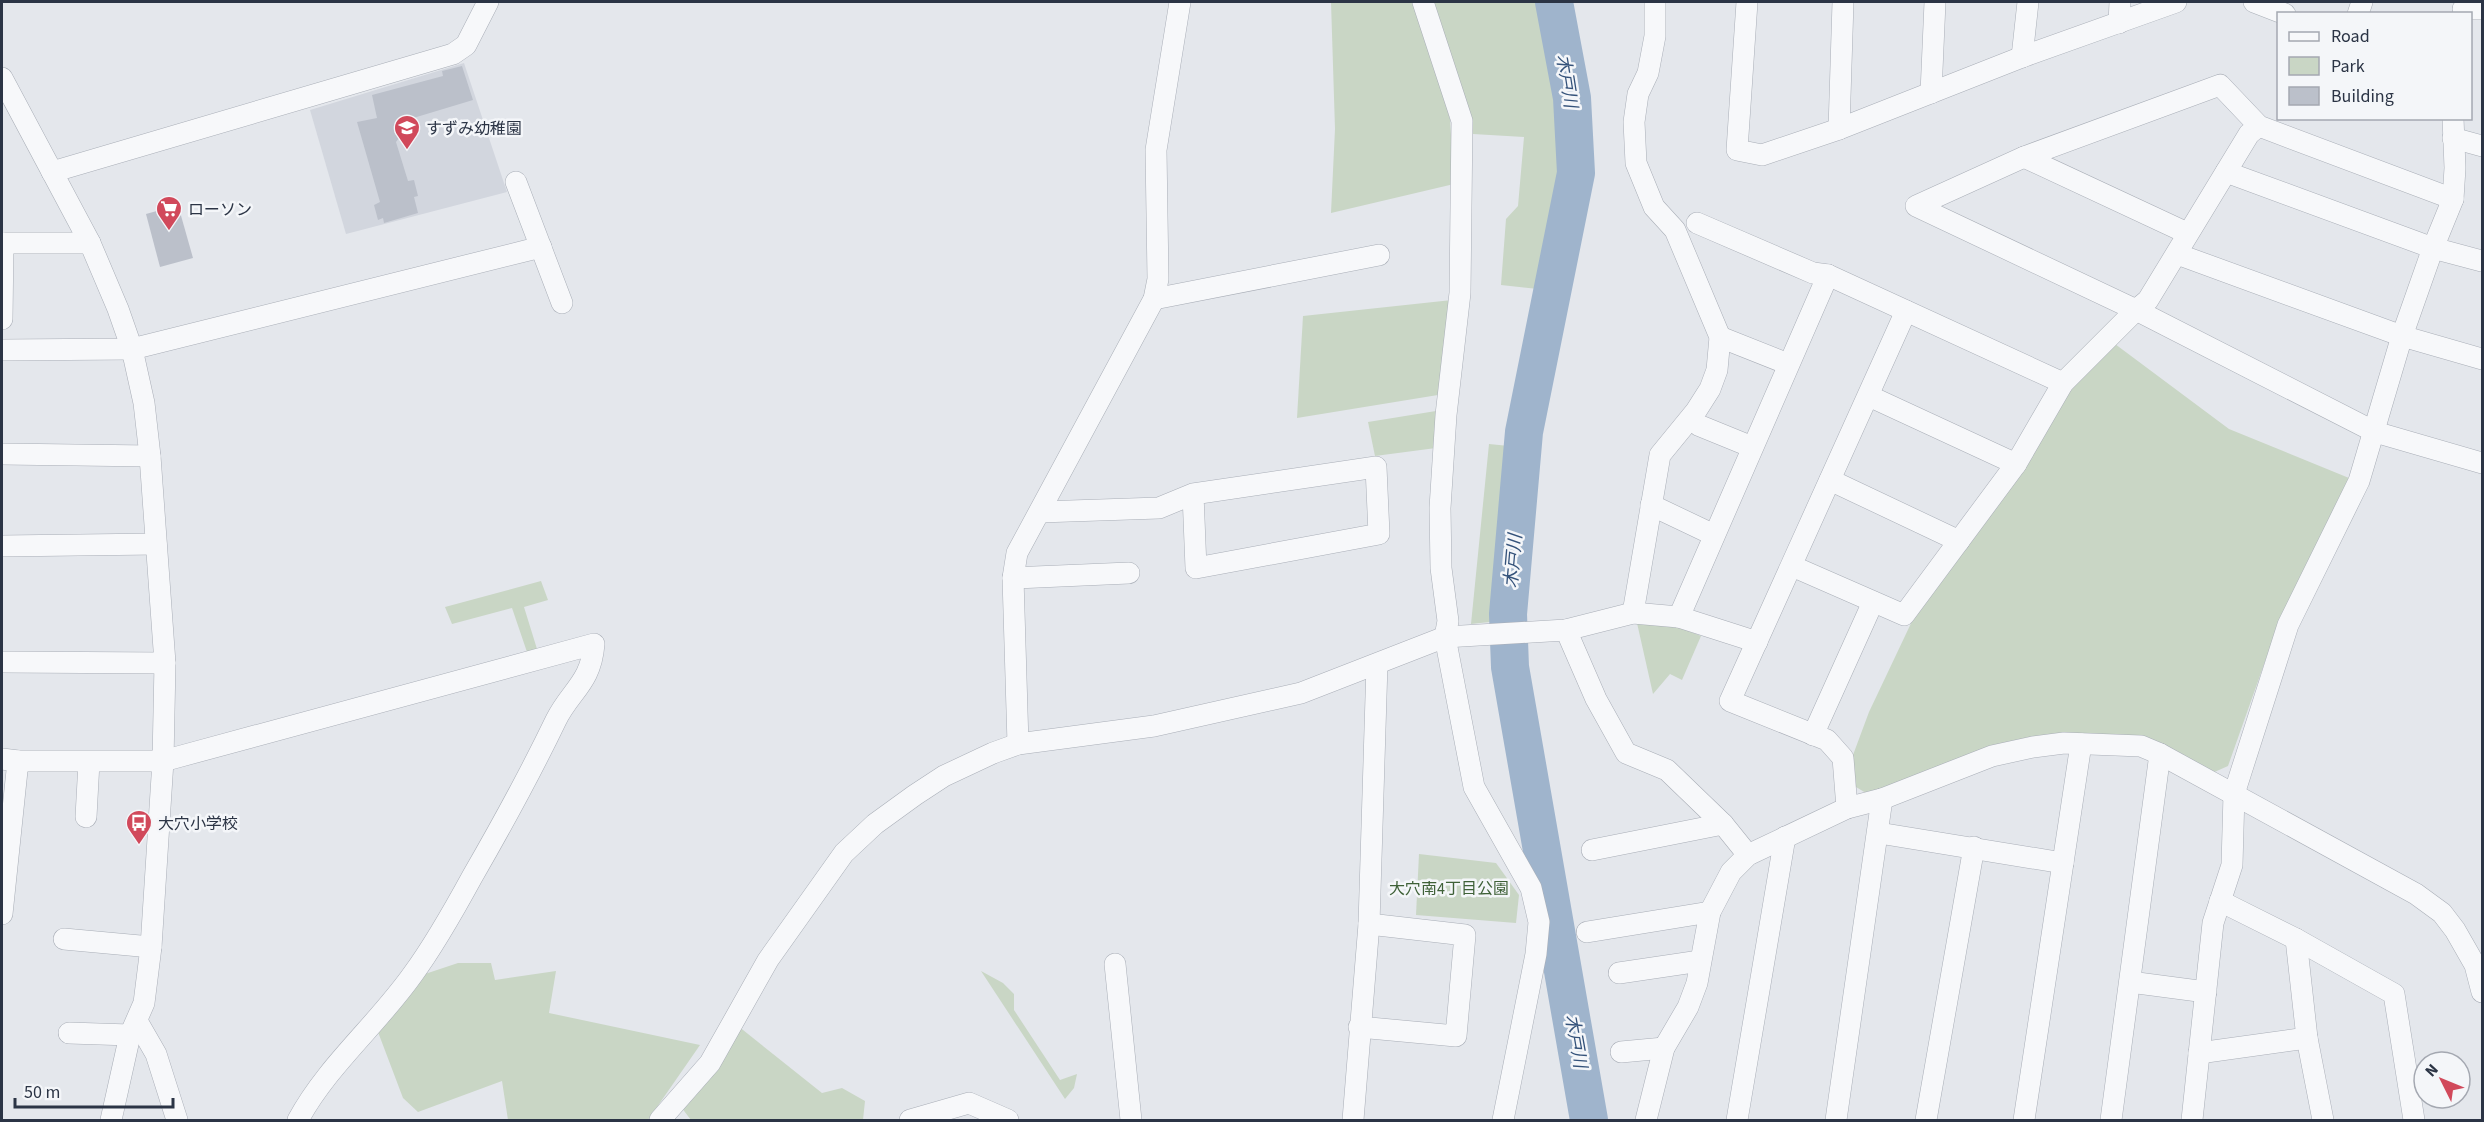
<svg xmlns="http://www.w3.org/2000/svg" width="2484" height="1122" viewBox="0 0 2484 1122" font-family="'Source Sans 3','Noto Sans JP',sans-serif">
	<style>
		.built { fill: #d2d6de }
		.green { fill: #c9d6c5 }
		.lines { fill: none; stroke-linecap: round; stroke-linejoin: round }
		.river { stroke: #9fb4cc; stroke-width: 38 }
		.building { fill: #bbc0ca }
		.minor-casing { stroke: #a9aeb7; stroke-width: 22 }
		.minor { stroke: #f7f8fa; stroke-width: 21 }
		.labels { text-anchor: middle; stroke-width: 5; stroke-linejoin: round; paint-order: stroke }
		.poi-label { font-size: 16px; fill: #2b3445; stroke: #f4f6f9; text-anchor: start }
		.park-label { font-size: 16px; fill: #3f6138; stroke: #f4f6f9 }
		.water-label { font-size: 18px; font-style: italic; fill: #34527a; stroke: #f4f6f9 }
	</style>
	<rect width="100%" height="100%" fill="#e4e7ec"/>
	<!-- built -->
	<path class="built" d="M464,63L507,192L346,234L310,110Z"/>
	<!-- green -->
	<g class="green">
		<path d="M1331,2H1416L1450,119L1454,184L1331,213L1335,129Z"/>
		<path d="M1429,2H1542L1557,84L1563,176L1538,289L1501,285L1506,219L1518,206L1524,137L1473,134Z"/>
		<path d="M1452,300L1444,394L1297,418L1303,316Z"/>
		<path d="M2115,344L2229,429L2349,478L2279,622L2228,766L2210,774L2080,737L1866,793L1856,787L1853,755L1869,712L1914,617L2070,386Z"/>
		<path d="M1436,411V448L1375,456L1368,422Z"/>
		<path d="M1489,444L1519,447L1499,621L1471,624Z"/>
		<path d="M541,581L548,600L524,607L537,649L527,652L512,608L452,624L445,607Z"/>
		<path d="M1637,623L1681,628L1701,636L1682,680L1670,674L1653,694Z"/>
		<path d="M1419,854L1496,863L1519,895L1516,923L1416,915Z"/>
		<path d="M458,963H491L495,980L556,971L549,1013L700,1045L648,1120H508L502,1081L418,1112L403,1098L378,1032L425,974Z"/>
		<path d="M981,971L1003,983L1014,994V1010L1060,1080L1077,1074L1074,1088L1065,1099Z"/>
		<path d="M733,1022L822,1093L842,1088L865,1101L863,1120H691L678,1103Z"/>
	</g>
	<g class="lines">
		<!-- river -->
		<path class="river" d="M1554,2L1572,98L1576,173L1524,432L1508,614L1510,667L1589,1120"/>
	</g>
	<!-- building -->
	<g class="building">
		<path d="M462,66L473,100L410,119L404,131L396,142L408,181L414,180L418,196L414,197L418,213L384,223L383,218L378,220L374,205L380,202L357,122L377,118L372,95L443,76L442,71Z"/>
		<path d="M178,205L193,258L160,267L146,214Z"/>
	</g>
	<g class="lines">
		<defs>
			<g id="minor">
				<path d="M1423,2L1462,121L1460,293L1446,415L1440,508L1441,568L1448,621L1445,637L1474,787L1531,888L1539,922L1536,954L1503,1120"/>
				<path d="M1747,2L1737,150L1762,155L1839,129L2022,57L2176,2"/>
				<path d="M2254,2L2285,14"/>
				<path d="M2463,9H2482"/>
				<path d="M2358,14L2362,2"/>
				<path d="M2119,23L2120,2"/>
				<path d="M2022,57L2028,2"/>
				<path d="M2,78L90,243L118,309L132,349L144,403L150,456L165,663L163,761L151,947L144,1003L130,1035L111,1120"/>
				<path d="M1931,93L1935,2"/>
				<path d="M1839,129L1843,2"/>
				<path d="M2453,138L2482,146"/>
				<path d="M2024,157L2187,233"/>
				<path d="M52,172L453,54L466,45L488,2"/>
				<path d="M2226,172L2433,248L2482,261"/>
				<path d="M516,182L562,303"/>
				<path d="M2453,199L2259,126L2220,85L2024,157L1916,206L2136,310L2375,432L2482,463"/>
				<path d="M1697,223L1813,273L1828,275L2063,383"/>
				<path d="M2,243H90"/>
				<path d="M2177,254L2402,336L2482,359"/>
				<path d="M1154,299L1379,255"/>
				<path d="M2,319L3,243"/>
				<path d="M1720,337L1788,364"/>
				<path d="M2,350L132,349L541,247"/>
				<path d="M1869,396L2016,464"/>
				<path d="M1698,425L1752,447"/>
				<path d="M2,454L150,456"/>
				<path d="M1830,480L1959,541"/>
				<path d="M1651,505L1714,535"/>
				<path d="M1040,512L1159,508L1193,494L1376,467L1379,534L1196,568L1193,494"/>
				<path d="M2,546L156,544"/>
				<path d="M1792,566L1904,615L2016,464L2063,383L2136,310L2148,300L2249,134L2259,126"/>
				<path d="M1013,578L1129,573"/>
				<path d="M1633,613L1660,455L1696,411L1710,389L1717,370L1720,337L1675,230L1654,207L1636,163L1634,122L1638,94L1648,73L1655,36V2"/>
				<path d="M1679,617L1828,275"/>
				<path d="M1566,630L1596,699L1626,753L1667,770L1723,824L1748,855"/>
				<path d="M2,662L165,663"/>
				<path d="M1813,735L1873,602"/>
				<path d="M1018,744L1013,578L1017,553L1154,299L1158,279L1156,150L1180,2"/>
				<path d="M2,759L18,761H163L594,644C591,683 571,690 556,720C530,774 502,825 472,877C454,910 435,944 413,974C377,1025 327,1066 298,1120"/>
				<path d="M1847,808L1843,758L1827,740L1730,701L1906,311"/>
				<path d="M86,817L89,762"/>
				<path d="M1879,833L2063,863"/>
				<path d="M1592,850L1723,824"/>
				<path d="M2220,901L2296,939L2394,994L2414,1120"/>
				<path d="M2,914L18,761"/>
				<path d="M1587,932L1710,912"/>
				<path d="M64,939L151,947"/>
				<path d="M2296,939L2307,1038L2323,1120"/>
				<path d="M1115,964L1131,1120"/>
				<path d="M1619,973L1700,961"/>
				<path d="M2130,982L2206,992"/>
				<path d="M137,1021L156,1054L177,1120"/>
				<path d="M1359,1027L1456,1036L1465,935L1369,924"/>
				<path d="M69,1033L130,1035"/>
				<path d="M1621,1052L1664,1048"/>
				<path d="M2199,1053L2307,1038"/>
				<path d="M660,1120L710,1063L768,960L844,853L875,824L915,795L944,776L993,753L1018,744L1154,726L1301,693L1445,637L1566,630L1633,613L1679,617L1757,642"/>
				<path d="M910,1120L969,1103L1008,1120"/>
				<path d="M1353,1120L1369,924L1377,664"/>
				<path d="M1646,1120L1664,1048L1688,1007L1697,983L1710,912L1731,872L1748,855L1847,808L1882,799L1992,756L2033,747L2064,743L2141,746L2160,754L2416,894L2442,913L2455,930L2475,965L2482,992"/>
				<path d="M1737,1120L1785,837"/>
				<path d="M1836,1120L1882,799"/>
				<path d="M1926,1120L1974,847"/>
				<path d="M2024,1120L2081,744"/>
				<path d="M2111,1120L2160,754"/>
				<path d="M2192,1120L2213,923L2232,865L2234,794L2288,625L2359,481L2402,336L2433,248L2453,199L2455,168L2453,118"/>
			</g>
		</defs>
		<!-- minor casing -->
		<use href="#minor" class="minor-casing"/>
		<!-- minor -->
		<use href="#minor" class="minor"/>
	</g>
	<!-- icons -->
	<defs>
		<symbol id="school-pin" viewBox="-11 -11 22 30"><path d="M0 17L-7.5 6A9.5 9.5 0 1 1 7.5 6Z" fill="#d1495b" stroke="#f4f6f9"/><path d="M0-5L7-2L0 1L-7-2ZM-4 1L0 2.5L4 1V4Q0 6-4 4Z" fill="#fff"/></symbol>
		<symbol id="supermarket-pin" viewBox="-11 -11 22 30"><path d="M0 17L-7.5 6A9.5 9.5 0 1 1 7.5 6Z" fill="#d1495b" stroke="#f4f6f9"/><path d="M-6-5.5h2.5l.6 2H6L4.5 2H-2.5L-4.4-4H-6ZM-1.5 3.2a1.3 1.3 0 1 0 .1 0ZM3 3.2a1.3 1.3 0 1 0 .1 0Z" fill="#fff"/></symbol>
		<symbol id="bus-pin" viewBox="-11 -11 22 30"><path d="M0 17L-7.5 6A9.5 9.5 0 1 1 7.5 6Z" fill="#d1495b" stroke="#f4f6f9"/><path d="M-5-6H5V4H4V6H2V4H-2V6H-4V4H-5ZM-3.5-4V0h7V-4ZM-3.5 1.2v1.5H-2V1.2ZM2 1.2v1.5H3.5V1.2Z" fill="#fff"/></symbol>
	</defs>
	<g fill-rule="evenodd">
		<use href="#school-pin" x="392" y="113" width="30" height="40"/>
		<use href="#supermarket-pin" x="154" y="194" width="30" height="40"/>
		<use href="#bus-pin" x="124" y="808" width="30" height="40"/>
	</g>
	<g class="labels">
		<!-- poi labels -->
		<g class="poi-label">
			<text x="426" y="134">すずみ幼稚園</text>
			<text x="188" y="215">ローソン</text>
			<text x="158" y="829">大穴小学校</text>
		</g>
		<!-- park labels -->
		<g class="park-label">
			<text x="1449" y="894">大穴南4丁目公園</text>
		</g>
		<!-- water labels -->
		<g class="water-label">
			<text transform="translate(1567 81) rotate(81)" y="6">木戸川</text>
			<text transform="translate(1513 561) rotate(-85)" y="6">木戸川</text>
			<text transform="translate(1576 1041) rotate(80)" y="6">木戸川</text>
		</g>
	</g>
	<!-- border -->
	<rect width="2484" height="1122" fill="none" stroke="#2b3445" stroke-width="6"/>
	<!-- legend -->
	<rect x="2277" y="12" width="195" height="108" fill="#f4f6f9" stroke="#a4a8b1" stroke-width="1.5"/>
	<rect x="2289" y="32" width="30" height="9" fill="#f7f8fa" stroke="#a4a8b1" stroke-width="1.5"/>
	<text x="2331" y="42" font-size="18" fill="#2b3445">Road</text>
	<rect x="2289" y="57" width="30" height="18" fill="#c9d6c5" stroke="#a4a8b1" stroke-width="1.5"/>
	<text x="2331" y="72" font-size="18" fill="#2b3445">Park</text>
	<rect x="2289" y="87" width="30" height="18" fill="#bbc0ca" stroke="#a4a8b1" stroke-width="1.5"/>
	<text x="2331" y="102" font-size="18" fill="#2b3445">Building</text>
	<!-- north arrow -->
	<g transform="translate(2442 1080) rotate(313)"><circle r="28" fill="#f4f6f9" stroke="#a4a8b1" stroke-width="1.5"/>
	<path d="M0-4.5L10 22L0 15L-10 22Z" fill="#d1495b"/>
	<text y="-9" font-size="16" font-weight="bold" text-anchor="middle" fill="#2b3445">N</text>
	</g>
	<!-- scale -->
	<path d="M15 1098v9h158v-9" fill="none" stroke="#2b3445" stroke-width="3"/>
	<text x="24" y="1098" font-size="18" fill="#2b3445" stroke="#f4f6f9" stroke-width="4.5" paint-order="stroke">50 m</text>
</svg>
